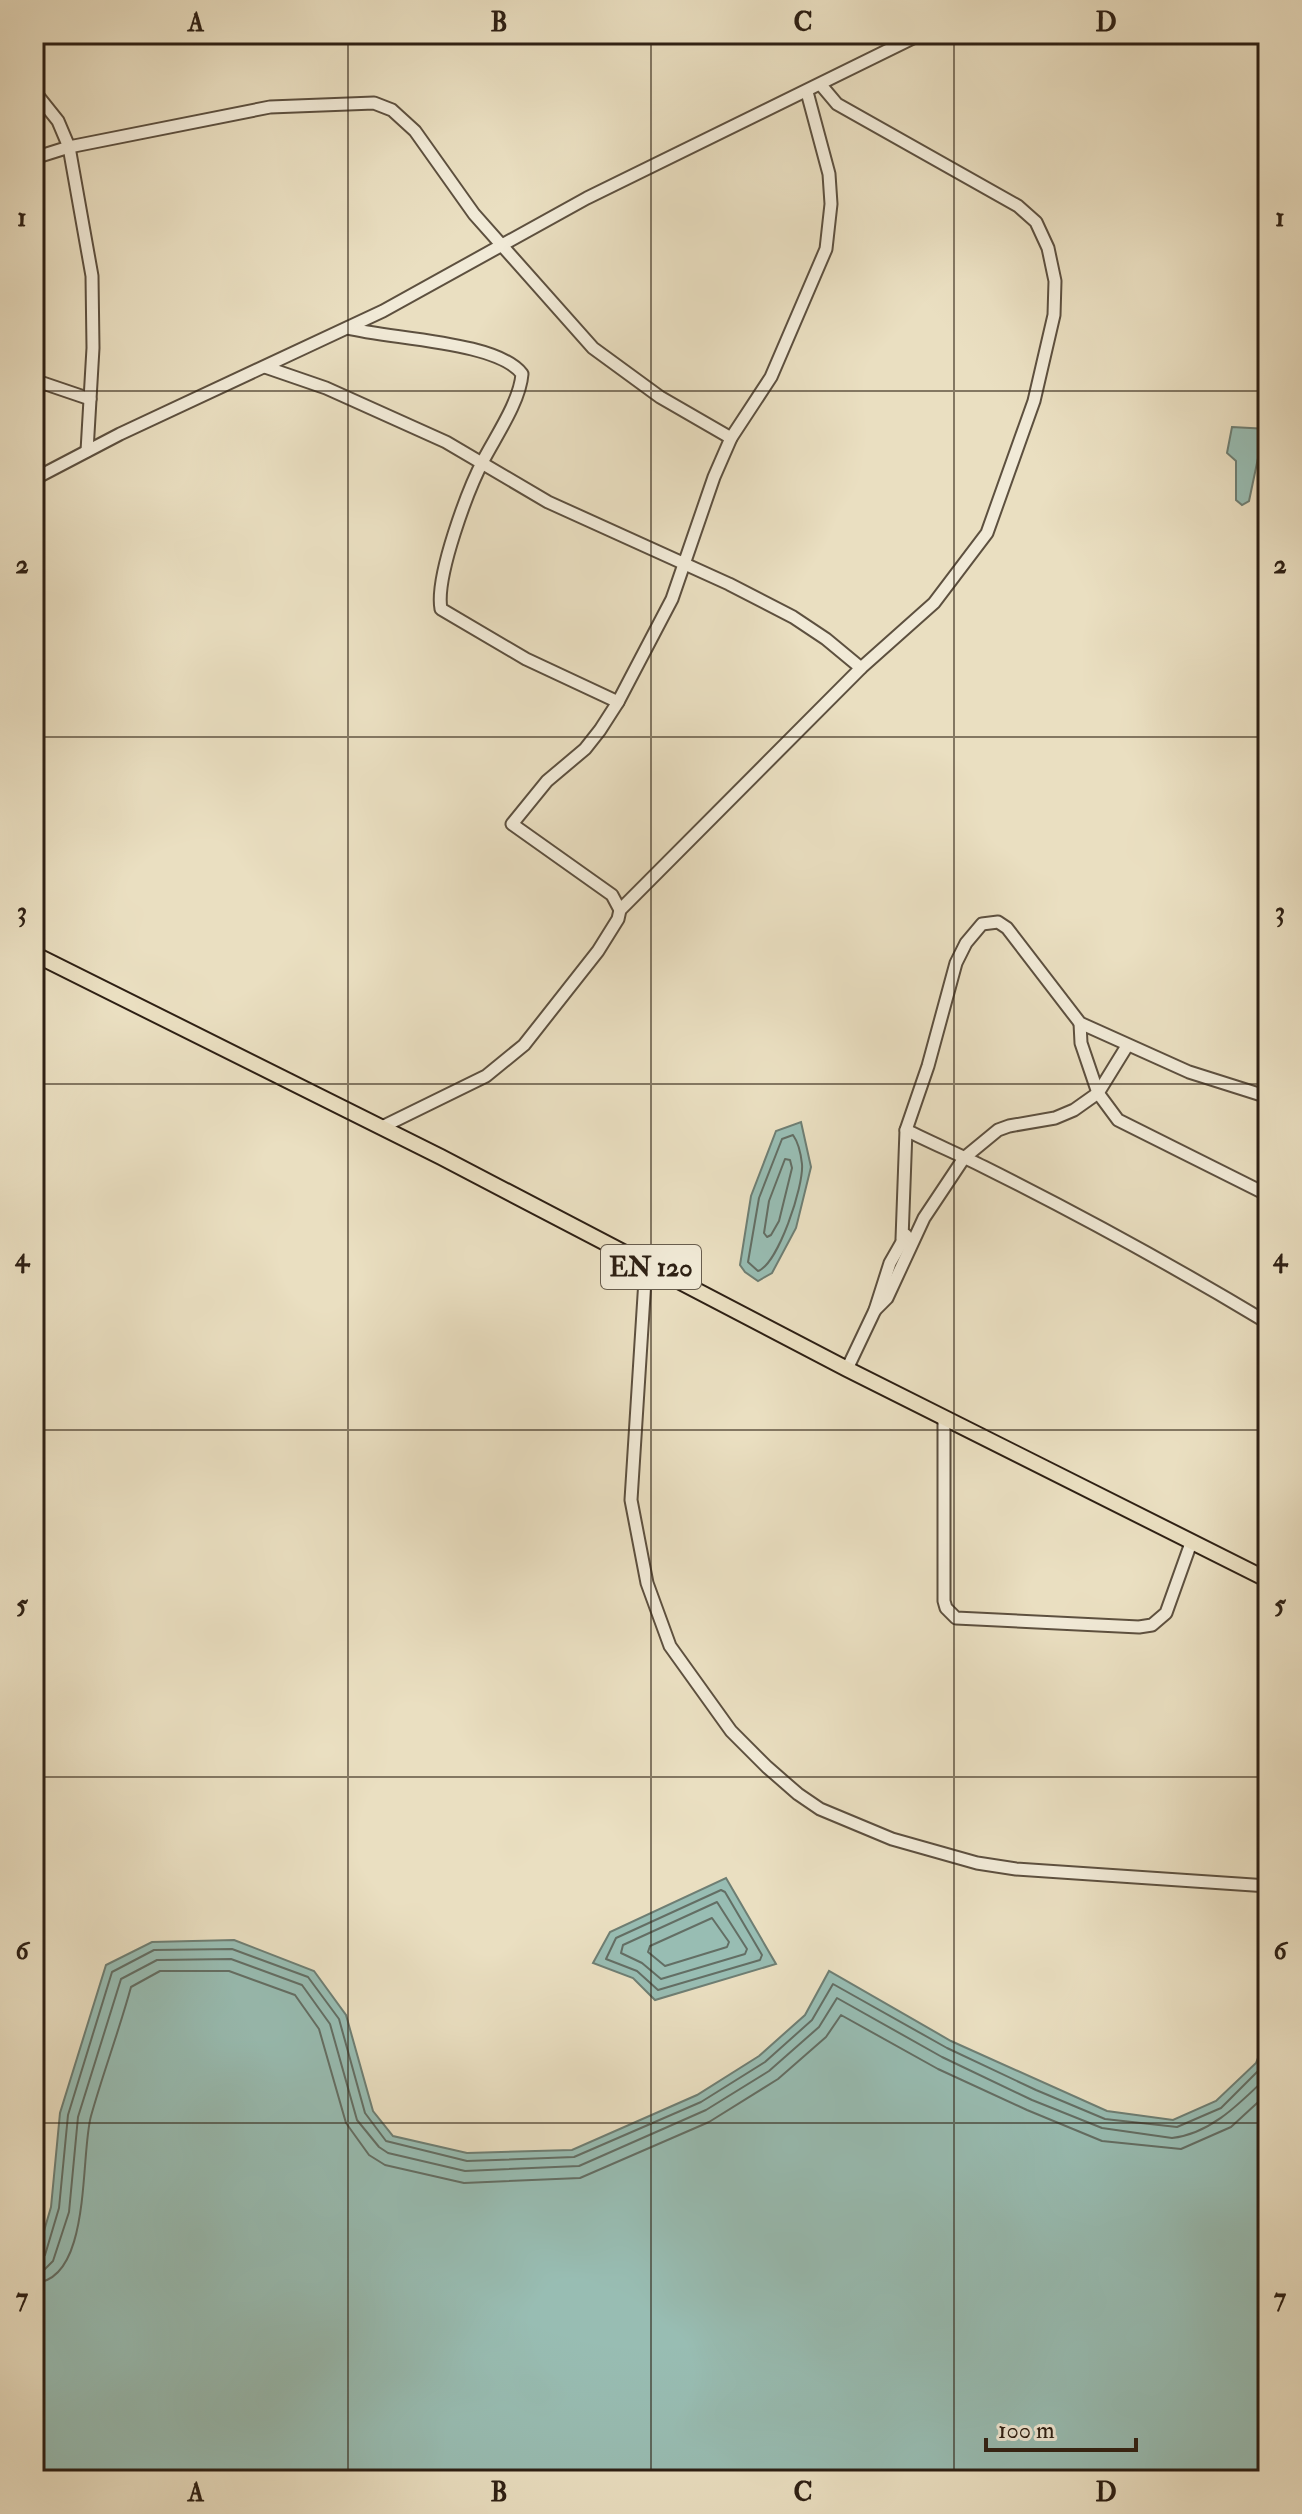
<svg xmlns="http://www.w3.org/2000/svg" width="1302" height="2514" viewBox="0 0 1302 2514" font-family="'IM FELL Double Pica',serif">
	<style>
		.water { fill: #98bdb3; stroke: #6e7e73; stroke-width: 2 }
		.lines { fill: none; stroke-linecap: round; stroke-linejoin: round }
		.shore { stroke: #636e64; stroke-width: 2 }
		.minor-casing { stroke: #5d503f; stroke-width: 15 }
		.major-casing { stroke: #2e2014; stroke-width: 18 }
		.minor { stroke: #f1ead7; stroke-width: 11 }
		.major { stroke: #eadfc1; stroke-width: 14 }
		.grid { fill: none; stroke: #2e2014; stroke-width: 2; stroke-opacity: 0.55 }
		.labels { text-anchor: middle; stroke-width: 6; stroke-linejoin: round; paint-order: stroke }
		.shield { fill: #f1ead7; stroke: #685d4e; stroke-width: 2 }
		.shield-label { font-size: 26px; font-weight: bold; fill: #2e2014 }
		.neatline { fill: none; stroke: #2e2014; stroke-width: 3 }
		.grid-label { font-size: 26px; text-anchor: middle; font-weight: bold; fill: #2e2014 }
	</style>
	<rect width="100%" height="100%" fill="#eadfc1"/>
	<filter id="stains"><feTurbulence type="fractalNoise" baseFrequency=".0025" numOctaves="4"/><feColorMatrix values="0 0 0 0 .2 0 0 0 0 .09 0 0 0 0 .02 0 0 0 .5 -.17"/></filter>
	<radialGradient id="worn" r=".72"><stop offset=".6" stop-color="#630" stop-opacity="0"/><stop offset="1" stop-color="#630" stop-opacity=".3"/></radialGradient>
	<!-- water -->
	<g class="water">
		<path d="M1232,427L1268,429V440L1261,444L1249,501L1242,505L1236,500V461L1227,453Z"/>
		<path d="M801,1122L811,1167L796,1228L772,1273L758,1281L745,1272L740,1265L751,1196L776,1131Z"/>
		<path d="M726,1878L776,1964L655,2000L633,1978L593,1963L610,1932Z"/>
		<path d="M234,1940L314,1971L346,2015L373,2111L393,2136L467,2153L572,2150L697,2095L759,2056L805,2015L829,1971L951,2041L1107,2111L1173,2120L1216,2101L1256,2063L1268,2032V2480H34V2265L51,2207L60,2113L106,1965L152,1942Z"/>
	</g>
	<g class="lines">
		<!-- shore -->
		<g class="shore">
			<path d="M793,1135C798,1142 801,1155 802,1164C804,1186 778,1264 758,1271L748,1262L759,1198L782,1139Z"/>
			<path d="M785,1159L790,1160L792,1168L779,1221L771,1235L767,1237L764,1233L769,1201Z"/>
			<path d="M721,1890L725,1892L762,1955L760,1960L658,1990L637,1971L606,1959L616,1938Z"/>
			<path d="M717,1902L747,1949L745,1954L661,1979L642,1963L621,1953L623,1945Z"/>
			<path d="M712,1918L729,1942L727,1947L665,1966L648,1952L650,1946Z"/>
			<path d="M34,2261L40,2260L45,2255L59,2208L68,2115L112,1972L154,1950L232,1949L308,1977L339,2019L365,2113L386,2141L467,2161L574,2157L701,2102L765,2062L812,2020L833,1984L947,2048L1036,2090L1105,2119L1177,2127L1221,2108L1261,2068L1268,2053"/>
			<path d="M34,2271L45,2269L53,2261L69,2212L78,2117L121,1979L157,1960L231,1959L302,1985L330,2024L357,2120L379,2147L388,2153L465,2171L579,2166L706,2110L769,2071L819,2027L837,1998L942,2057L1032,2100L1102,2128L1172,2138C1211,2134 1241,2102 1268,2076"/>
			<path d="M34,2283C92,2281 80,2155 91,2116C103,2073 119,2031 131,1987L160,1971H229L295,1995L319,2029L346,2123L369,2155L385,2165L464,2183L580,2178L709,2122L778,2079L826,2037L841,2015L938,2069L1027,2110L1102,2141L1181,2149L1231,2127L1268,2093"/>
		</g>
		<defs>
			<g id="minor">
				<path d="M34,91L58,121L69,147L92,276L93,348L87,451"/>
				<path d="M34,158L69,147L270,107L374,103L392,110L415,131L474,214L593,348L660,397L731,438"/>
				<path d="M348,328C388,339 498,341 522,374C520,401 496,436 484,459C468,489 435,577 441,609L526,659L618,702"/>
				<path d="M265,367L326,388L446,442L548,502L729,584L793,617L826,639L861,668"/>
				<path d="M34,380L90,399"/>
				<path d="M34,479L120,434L383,311L587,198L921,34"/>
				<path d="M620,910L612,895L512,824L547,781L585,749L600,730L618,702L672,599L714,477L731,438L771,377L826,249L831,204L829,174L807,92"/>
				<path d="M1080,1023L1081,1043L1098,1093L1118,1120L1268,1195"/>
				<path d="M382,1127L486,1076L524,1045L598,951L618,919L620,910L861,668L934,603L987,533L1034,401L1054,315L1055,281L1048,248L1036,222L1018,206L837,104L821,85"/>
				<path d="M906,1130C932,1143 958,1154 984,1167C1080,1215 1175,1267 1268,1323"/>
				<path d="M902,1239L906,1130L928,1066L956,963L966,943L982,924L998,922L1007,928L1080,1023L1189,1072L1268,1097"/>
				<path d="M646,1264L631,1500L647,1583L670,1646L731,1731L767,1767L798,1794L820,1809L892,1839L977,1863L1016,1869L1268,1886"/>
				<path d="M875,1310L887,1298L924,1218L964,1158L998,1130L1009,1126L1055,1118L1074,1110L1098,1093L1127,1046"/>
				<path d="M847,1369L875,1310L890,1263L906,1235"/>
				<path d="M944,1418V1601L946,1608L956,1618L1139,1627L1152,1625L1166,1613L1191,1543"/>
			</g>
			<path id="major" d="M34,954L441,1157L847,1369L1268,1580"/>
		</defs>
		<!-- minor casing -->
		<use href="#minor" class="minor-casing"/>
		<!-- major casing -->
		<use href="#major" class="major-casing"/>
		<!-- minor -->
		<use href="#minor" class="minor"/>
		<!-- major -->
		<use href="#major" class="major"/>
	</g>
	<!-- grid -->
	<path class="grid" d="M348,34V2480M651,34V2480M954,34V2480M34,391H1268M34,737H1268M34,1084H1268M34,1430H1268M34,1777H1268M34,2123H1268"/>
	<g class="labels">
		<!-- shield labels -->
		<rect class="shield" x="601" y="1245" width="100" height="44" rx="6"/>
		<g class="shield-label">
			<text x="651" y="1276">EN 120</text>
		</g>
	</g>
	<!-- margin -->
	<rect width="1302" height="2514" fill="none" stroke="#eadfc1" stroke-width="88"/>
	<!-- scale -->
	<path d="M986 2438v12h150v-12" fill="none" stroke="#2e2014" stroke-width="4"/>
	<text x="998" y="2438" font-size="24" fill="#2e2014" stroke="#f1ead7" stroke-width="6" paint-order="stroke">100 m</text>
	<rect x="44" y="44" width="1214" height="2426" class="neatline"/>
	<g class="grid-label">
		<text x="196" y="31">A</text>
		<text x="499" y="31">B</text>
		<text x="803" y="31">C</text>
		<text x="1106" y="31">D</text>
		<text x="22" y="226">1</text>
		<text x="1280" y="226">1</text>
		<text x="22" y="573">2</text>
		<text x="1280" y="573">2</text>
		<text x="22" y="920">3</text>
		<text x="1280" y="920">3</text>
		<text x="22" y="1266">4</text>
		<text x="1280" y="1266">4</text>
		<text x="22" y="1613">5</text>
		<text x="1280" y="1613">5</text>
		<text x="22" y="1959">6</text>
		<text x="1280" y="1959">6</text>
		<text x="22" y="2306">7</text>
		<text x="1280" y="2306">7</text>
		<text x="196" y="2501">A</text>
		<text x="499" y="2501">B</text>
		<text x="803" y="2501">C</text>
		<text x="1106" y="2501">D</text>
	</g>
	<rect width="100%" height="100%" filter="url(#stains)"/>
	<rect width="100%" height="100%" fill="url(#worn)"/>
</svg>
